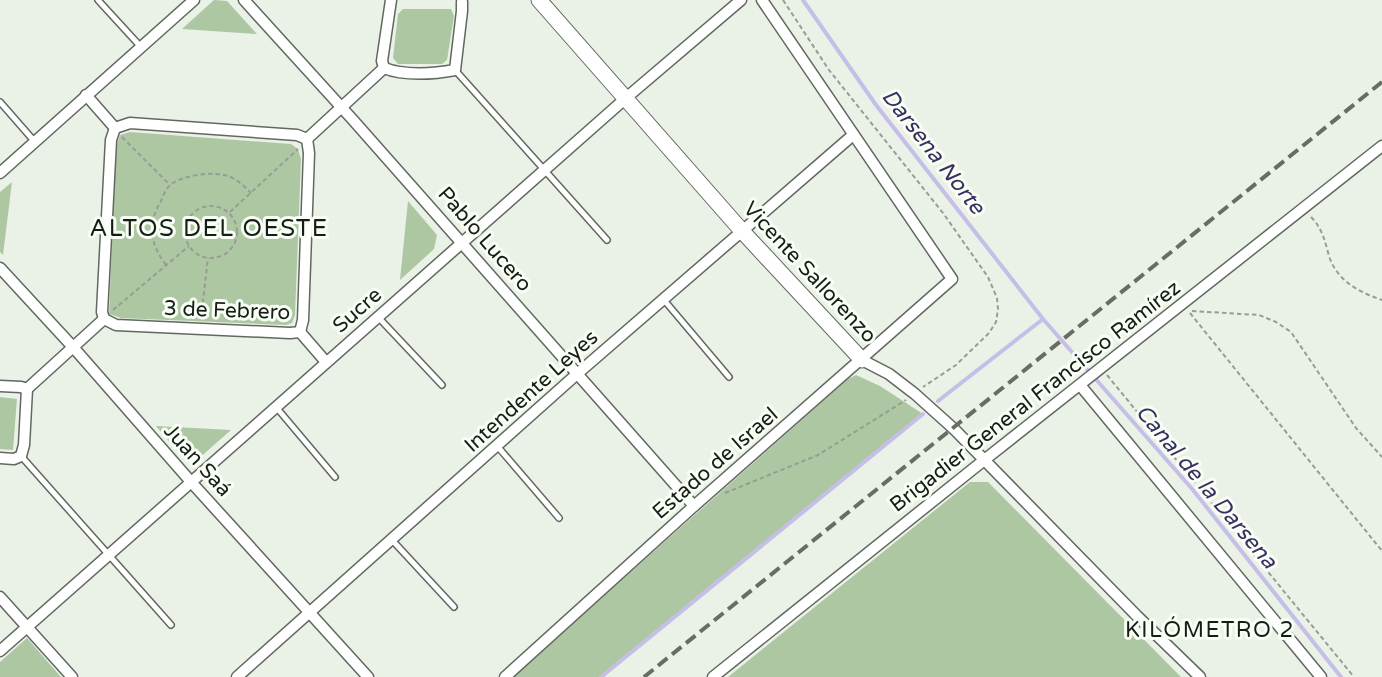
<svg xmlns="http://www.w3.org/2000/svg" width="1382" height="677" viewBox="0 0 1382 677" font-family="'Varela Round',sans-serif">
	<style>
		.green { fill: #aec7a3 }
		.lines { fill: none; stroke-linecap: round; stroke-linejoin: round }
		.stream { stroke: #c5bfe8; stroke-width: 4 }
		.lane-casing { stroke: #626860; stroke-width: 8 }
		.street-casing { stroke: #626860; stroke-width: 13 }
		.secondary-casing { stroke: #626860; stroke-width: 17 }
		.path { stroke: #979d95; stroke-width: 2; stroke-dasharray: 4.5 3; stroke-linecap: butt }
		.lane { stroke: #fff; stroke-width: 5 }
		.street { stroke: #fff; stroke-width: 10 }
		.secondary { stroke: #fff; stroke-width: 15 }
		.rail { stroke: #676c65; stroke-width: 4; stroke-dasharray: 12 6; stroke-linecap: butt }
		.labels { text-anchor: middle; stroke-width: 6; stroke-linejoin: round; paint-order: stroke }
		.street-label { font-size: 21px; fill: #181b17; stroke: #f7fef4 }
		.water-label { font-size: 22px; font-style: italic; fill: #3a2e62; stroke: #f7fef4 }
		.neighbourhood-label { font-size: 22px; letter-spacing: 1.5px; fill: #181b17; stroke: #f7fef4 }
		.quarter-label { font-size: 24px; letter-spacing: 1.5px; fill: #181b17; stroke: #f7fef4 }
	</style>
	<rect width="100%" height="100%" fill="#eaf1e7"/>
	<!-- green -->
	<g class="green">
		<path d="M214,0L227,1L257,34L182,29Z"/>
		<path d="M403,9H451L454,16L447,60L442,64H398L393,58L398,14Z"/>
		<path d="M130,132L291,144L298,149L301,159L295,315L292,323L286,325L121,318L109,314L116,147L120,135Z"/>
		<path d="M12,182L3,255L0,252V192Z"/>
		<path d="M408,201L437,235L434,249L400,280Z"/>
		<path d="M856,375L880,386L923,414L601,677H512L848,379Z"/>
		<path d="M0,397L17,399L13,450L0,449Z"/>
		<path d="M156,426L231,430L197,460L184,459Z"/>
		<path d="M970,482H988L1181,677H728Z"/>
		<path d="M27,638L61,677H0V662Z"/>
	</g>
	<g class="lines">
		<!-- stream -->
		<g class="stream">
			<path d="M803,0L876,105L1043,319L1193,490L1341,677"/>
			<path d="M938,401L1043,319"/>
			<path d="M601,677L923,414"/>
		</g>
		<defs>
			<g id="lane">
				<path d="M98,0L141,47"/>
				<path d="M455,70L607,240"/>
				<path d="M0,102L35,142"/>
				<path d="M664,300L729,377"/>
				<path d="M378,317L442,385"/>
				<path d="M276,407L335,477"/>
				<path d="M498,447L559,518"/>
				<path d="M21,456L171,625"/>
				<path d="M392,540L454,607"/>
			</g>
			<g id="street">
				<path d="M244,0L353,120L694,506"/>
				<path d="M384,68C404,76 434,74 455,70L462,11V2"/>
				<path d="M384,68L382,61L391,0"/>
				<path d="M86,95L115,128"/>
				<path d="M307,139L384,68"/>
				<path d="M0,173L194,0"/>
				<path d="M0,268L73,347L192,483L368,677"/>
				<path d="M104,319L116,325L290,333L300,332L303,320L309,153L307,139"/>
				<path d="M104,319L102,312L111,140L115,128L130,123L297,135L307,139"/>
				<path d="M300,332L326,362"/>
				<path d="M862,360L889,374L915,394L954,429L1137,616L1200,677"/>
				<path d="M1080,385L1321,677"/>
				<path d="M0,386L21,387L27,389"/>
				<path d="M27,389L104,319"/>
				<path d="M0,458L14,459L21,456L24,445L27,389"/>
				<path d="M0,597L72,677"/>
				<path d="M0,651L626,98L741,0"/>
				<path d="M237,677L577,374L853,135"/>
				<path d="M505,677L694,506L952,279L762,0"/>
				<path d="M713,677L983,461L1382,146"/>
			</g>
			<path id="secondary" d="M539,0L742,231L862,360"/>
		</defs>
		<!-- lane casing -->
		<use href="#lane" class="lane-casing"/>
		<!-- street casing -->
		<use href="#street" class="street-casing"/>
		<!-- secondary casing -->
		<use href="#secondary" class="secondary-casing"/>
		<!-- path -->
		<g class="path">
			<path d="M783,0L829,70L943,213L988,277L997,298L998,309L996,322L989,333L956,365L923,387"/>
			<path d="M122,137L170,185"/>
			<circle cx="211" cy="232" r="26"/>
			<path d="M230,212L298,149"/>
			<path d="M1311,217C1322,228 1325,241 1329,256C1337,281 1359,292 1382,300"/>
			<path d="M166,265C150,244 147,224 161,201C163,196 166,189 170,185C182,175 214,171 228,176C237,179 245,187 251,193"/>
			<path d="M113,310L189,246"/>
			<path d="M1192,311L1259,315L1276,322L1291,332L1356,428L1382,457"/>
			<path d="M1190,313L1382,551"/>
			<path d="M201,318L208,258"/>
			<path d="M1107,375L1354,677"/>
			<path d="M725,493L818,455L906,400"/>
		</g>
		<!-- lane -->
		<use href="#lane" class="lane"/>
		<!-- street -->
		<use href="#street" class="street"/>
		<!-- secondary -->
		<use href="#secondary" class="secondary"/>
		<!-- rail -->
		<path class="rail" d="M644,677L1382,82"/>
	</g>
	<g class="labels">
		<!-- street labels -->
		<g class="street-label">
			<text transform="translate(485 239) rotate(49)" y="7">Pablo Lucero</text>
			<text transform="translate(810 272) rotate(47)" y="7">Vicente Sallorenzo</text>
			<text transform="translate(227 310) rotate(2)" y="7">3 de Febrero</text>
			<text transform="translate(357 310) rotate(-41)" y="7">Sucre</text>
			<text transform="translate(531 391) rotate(-42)" y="7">Intendente Leyes</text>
			<text transform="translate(1035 396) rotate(-38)" y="7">Brigadier General Francisco Ramírez</text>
			<text transform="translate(198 460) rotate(48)" y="7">Juan Saá</text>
			<text transform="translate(715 463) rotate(-41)" y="7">Estado de Israel</text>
		</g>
		<!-- water labels -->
		<g class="water-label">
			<text transform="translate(934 151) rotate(52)" y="8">Darsena Norte</text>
			<text transform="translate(1207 486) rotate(50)" y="8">Canal de la Darsena</text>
		</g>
		<!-- neighbourhood labels -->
		<g class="neighbourhood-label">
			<text x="1210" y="637">KILÓMETRO 2</text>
		</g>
		<!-- quarter labels -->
		<g class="quarter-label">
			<text x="209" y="236">ALTOS DEL OESTE</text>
		</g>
	</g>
</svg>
